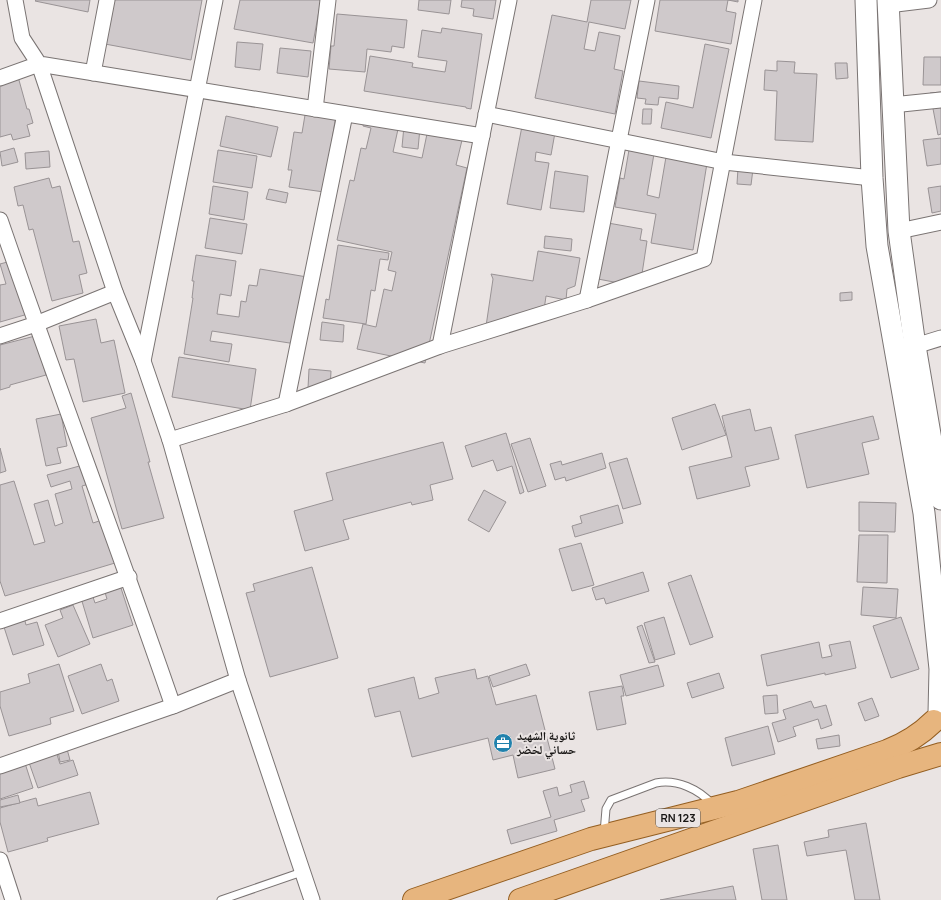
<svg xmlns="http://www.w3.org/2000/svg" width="941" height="900" font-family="Manrope,'Noto Naskh Arabic',sans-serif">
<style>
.building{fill:#cfc9cb;stroke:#999395}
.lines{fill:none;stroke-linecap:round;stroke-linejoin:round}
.lane-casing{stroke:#7a7473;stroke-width:9}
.street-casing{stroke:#7a7473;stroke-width:17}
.secondary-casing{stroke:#7a7473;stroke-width:23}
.primary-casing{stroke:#945e21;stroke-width:24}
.lane{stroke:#fff;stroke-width:7}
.street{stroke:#fff;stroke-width:15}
.secondary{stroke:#fff;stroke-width:21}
.primary{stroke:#e7b57e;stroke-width:22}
.labels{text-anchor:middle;stroke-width:4;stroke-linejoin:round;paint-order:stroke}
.shield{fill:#eae4e3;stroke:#575453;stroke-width:1}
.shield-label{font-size:11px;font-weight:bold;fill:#181615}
.poi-label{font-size:12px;font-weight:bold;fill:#181615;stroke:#eae4e3;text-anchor:start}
</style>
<rect width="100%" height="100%" fill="#eae4e3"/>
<g class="building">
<path d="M36 0H90L88 12 35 1Z"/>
<path d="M113 0H202L191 60 105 44Z"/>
<path d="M240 0H321L313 43 234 29Z"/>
<path d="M419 0H451L449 14 418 10Z"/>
<path d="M462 0H496L493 19 473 16 474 9 461 7Z"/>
<path d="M591 0H631L625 29 589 22 584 49 595 51 599 32 620 36 614 69 623 71 615 114 535 98 552 15 587 22Z"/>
<path d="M660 0H738V2L728 0 726 11 736 13 731 44 655 31Z"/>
<path d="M337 14 407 20 404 48 392 46 391 52 367 49 365 72 329 69 331 46H334Z"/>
<path d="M442 28 482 34 471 109 466 108V107L364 91 370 56 413 63 412 67 445 72 447 61 418 57 422 30 441 33Z"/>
<path d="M237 42 263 44 260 70 235 67Z"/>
<path d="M705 44 729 49 711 138 661 128 666 102 693 108Z"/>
<path d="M280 48 311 51 308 77 277 73Z"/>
<path d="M924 57H941V85H923Z"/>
<path d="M777 61 795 62 794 73 817 74 813 142 775 140 777 91 764 90 765 70 777 71Z"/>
<path d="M835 63H847L848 78 836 79Z"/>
<path d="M17 73 27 109H29L33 123 27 125 30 136 13 140 11 134 0 137V78Z"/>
<path d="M639 81 679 86 678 99 659 97 658 105 645 104 646 99 637 98Z"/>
<path d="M941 92V134L938 135 930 93Z"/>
<path d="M307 103 337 108 324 192 289 187 292 170H288L294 132 302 133Z"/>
<path d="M643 109H652L651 124H642Z"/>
<path d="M365 113 400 120 393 152 422 158 428 129 463 136 456 165 467 168 425 363 357 349 363 324 376 327 384 289 392 291 396 272 388 270 392 252 337 240 350 180 354 181 361 148 366 149 371 128 363 126Z"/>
<path d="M226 116 278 127 271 157 220 146Z"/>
<path d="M523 121 556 127 551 155 536 152 535 161 549 163 541 210 507 204Z"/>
<path d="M404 126 420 128 418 149 402 147Z"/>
<path d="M941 138V164L927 166 923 140Z"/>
<path d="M630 144 655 148 647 195 659 198 667 151 708 157 693 250 651 243 656 214 615 207 620 178 624 179Z"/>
<path d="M14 148 18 162 2 166 0 152Z"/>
<path d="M218 150 257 156 252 188 213 182Z"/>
<path d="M49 151 50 167 26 169 25 153Z"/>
<path d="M738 168 753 169 751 185 737 184Z"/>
<path d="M555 171 588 176 584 212 550 208Z"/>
<path d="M49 178 52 188 60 186 73 242 79 241 87 273 79 275 83 293 52 301 33 229 29 230 23 205 18 206 14 187Z"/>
<path d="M213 186 248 192 244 220 209 214Z"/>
<path d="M941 186V211L932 213 928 188Z"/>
<path d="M269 189 288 193 286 203 266 199Z"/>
<path d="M210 218 247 224 242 254 205 248Z"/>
<path d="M608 223 642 229 640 240 647 241 640 287 598 279Z"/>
<path d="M545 236 572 239 571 251 544 248Z"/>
<path d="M338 245 389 253 388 260 380 259 375 291 371 290 366 324 323 318 326 299 329 300Z"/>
<path d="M538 251 580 258 575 286 567 289 566 300 546 296 544 310 485 333 493 279 491 274 533 281Z"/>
<path d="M196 255 236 261 231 296 220 294 217 314 239 317 241 301 246 302 249 285 257 286 260 269 307 277 296 344 212 331 210 341 232 344 229 362 184 354 193 298H192L194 281H192Z"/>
<path d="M11 261 35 312 0 322V285L6 284 0 264Z"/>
<path d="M852 292V300L840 301V293Z"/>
<path d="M96 319 101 343 114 340 125 393 83 402 74 359 66 360 59 326Z"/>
<path d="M322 322 344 325 343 342 320 340Z"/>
<path d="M35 336 46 375 10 385V387L0 390V345Z"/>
<path d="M179 357 256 369 250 410 172 397Z"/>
<path d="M309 369 331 371 330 390 308 388Z"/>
<path d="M131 393 150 462H148L164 518 122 529 91 418 126 408 122 396Z"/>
<path d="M715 404 726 435 682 450 672 418Z"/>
<path d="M750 409 755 431 771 427 779 459 745 467 750 486 697 499 689 467 732 457 722 416Z"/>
<path d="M61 414 67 446 57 448 61 463 46 466 36 419Z"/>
<path d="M873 416 879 439 862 443 869 474 807 488 795 435Z"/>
<path d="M506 433 524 492 520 494 512 466 497 471 493 460 472 467 465 446Z"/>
<path d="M530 438 546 486 528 492 511 444Z"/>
<path d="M443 442 453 479 430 485 433 500 412 505 411 502 343 520 349 539 305 551 294 511 333 500 326 473Z"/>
<path d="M0 448 6 471 0 473Z"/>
<path d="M602 453 606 468 566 481 565 477 555 480 550 464 561 461 562 465Z"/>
<path d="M627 458 641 504 623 509 609 463Z"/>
<path d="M83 465 89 484 82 486 93 523 102 520 115 563 5 596 0 581V485L14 481 34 545 45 542 34 504 48 500 55 526 63 523 55 494 72 489 70 481 51 487 47 475Z"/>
<path d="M484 490 506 502 489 532 468 520Z"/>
<path d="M859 502 896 503 895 532 859 531Z"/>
<path d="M618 505 623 523 575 537 572 526 582 523 580 516Z"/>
<path d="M859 535H888L887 583 857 582Z"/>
<path d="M581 543 594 585 572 591 559 549Z"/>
<path d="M312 567 338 658 270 677 246 593 255 591 253 584Z"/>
<path d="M643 572 649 591 606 604 604 598 596 600 592 588Z"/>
<path d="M691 575 713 637 690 645 668 583Z"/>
<path d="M120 585 133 625 93 638 81 598 92 594 95 603 107 599 104 589Z"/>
<path d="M863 587 898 589 896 618 861 615Z"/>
<path d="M73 605 90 644 58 657 45 625 63 618 60 610Z"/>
<path d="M24 617 26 625 37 622 44 645 13 655 3 624Z"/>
<path d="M664 617 675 654 655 660 644 623Z"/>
<path d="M901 617 919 669 891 678 873 626Z"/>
<path d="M642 625 655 662 649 663 637 627Z"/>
<path d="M850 641 856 668 825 675V673L767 686 761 655 819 642 822 658 832 656 829 645Z"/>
<path d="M59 664 74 711 50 718 51 724 9 736 0 706V692L30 683 28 674Z"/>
<path d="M101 664 107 681 112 679 119 701 82 714 68 676Z"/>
<path d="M526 664 530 675 493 687 489 676Z"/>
<path d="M658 665 664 686 626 696 620 675Z"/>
<path d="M475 669 477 679 488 676 496 705 536 695 555 769 518 778 513 755 493 760 488 738 412 757 400 711 375 717 368 689 414 677 419 699 439 693 435 678Z"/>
<path d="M719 673 724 688 692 698 687 683Z"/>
<path d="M622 686 624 696H621L626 724 597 730 589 692Z"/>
<path d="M777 695 778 713 765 714 763 696Z"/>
<path d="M872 698 879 716 865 721 858 703Z"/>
<path d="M811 701 814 708 826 705 832 725 821 729 818 719 793 727 796 736 778 742 772 723 786 719 783 710Z"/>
<path d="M768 726 775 754 732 766 725 738Z"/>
<path d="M839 735 840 746 818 749 816 739Z"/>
<path d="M54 745 60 764 73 760 78 775 38 788 26 754Z"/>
<path d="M67 749 70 760 60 762 58 751Z"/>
<path d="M23 757 33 788 0 799V765Z"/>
<path d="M584 781 589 798 581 800 585 811 554 820 557 831 511 844 507 830 551 817 543 791 557 787 559 796 572 792 570 785Z"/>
<path d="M90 792 99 824 47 838 48 841 8 852 0 822V808L36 798 38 806Z"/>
<path d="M18 795 20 803 0 807V800Z"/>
<path d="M866 823 880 900H855L846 850 807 856 804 842 829 837 828 830Z"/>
<path d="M778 845 787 900H762L753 849Z"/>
<path d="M733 886 736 900H660Z"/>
</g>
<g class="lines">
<g class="lane-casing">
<g id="lane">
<path d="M604 833 606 809 611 800 656 783C677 779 699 789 713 805"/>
<path d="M221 900 302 872"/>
</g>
</g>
<g class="street-casing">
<g id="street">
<path d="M15 0 22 38 39 64 482 136"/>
<path d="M888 5 929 0"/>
<path d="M93 73 107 0"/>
<path d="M0 78 39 64 115 292 143 361 170 440 238 680 312 900"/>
<path d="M892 105 941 100"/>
<path d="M315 109 328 0"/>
<path d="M486 114 724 162 872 178"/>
<path d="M0 220C56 383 117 543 173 706"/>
<path d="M899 231 941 222"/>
<path d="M587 300 647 0"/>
<path d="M0 336 36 324 115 292"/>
<path d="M440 346 509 0"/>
<path d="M915 346 941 338"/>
<path d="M143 361 215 0"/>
<path d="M286 404 345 114"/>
<path d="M170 440 286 404 440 346 587 300 704 259 754 0"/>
<path d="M0 621 129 577"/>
<path d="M0 766 173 706 238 680"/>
<path d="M0 860 13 900"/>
</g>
</g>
<g class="secondary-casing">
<g id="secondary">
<path d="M866 0 872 178 877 246 924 513 940 669 939 713"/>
<path d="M888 0 899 231 915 346 941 499"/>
</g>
</g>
<g class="primary-casing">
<g id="primary">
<path d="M414 900 591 839 738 802 887 751C905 744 920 735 934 721"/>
<path d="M520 900 898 767 941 754"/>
</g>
</g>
<use href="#lane" class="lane"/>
<use href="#street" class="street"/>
<use href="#secondary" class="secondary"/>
<use href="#primary" class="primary"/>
</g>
<defs>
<g id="office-disc" transform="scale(1)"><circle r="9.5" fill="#2182ad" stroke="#eae4e3"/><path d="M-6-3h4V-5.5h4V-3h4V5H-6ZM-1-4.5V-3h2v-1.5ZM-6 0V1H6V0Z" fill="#fff"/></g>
</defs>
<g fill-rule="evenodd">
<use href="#office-disc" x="503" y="743"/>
</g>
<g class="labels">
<rect class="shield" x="656" y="809" width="44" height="18" rx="3"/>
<g class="shield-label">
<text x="678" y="822">RN 123</text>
</g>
<g class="poi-label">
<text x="517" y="740">ثانوية الشهيد<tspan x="517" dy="14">حساني لخضر</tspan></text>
</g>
</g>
</svg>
